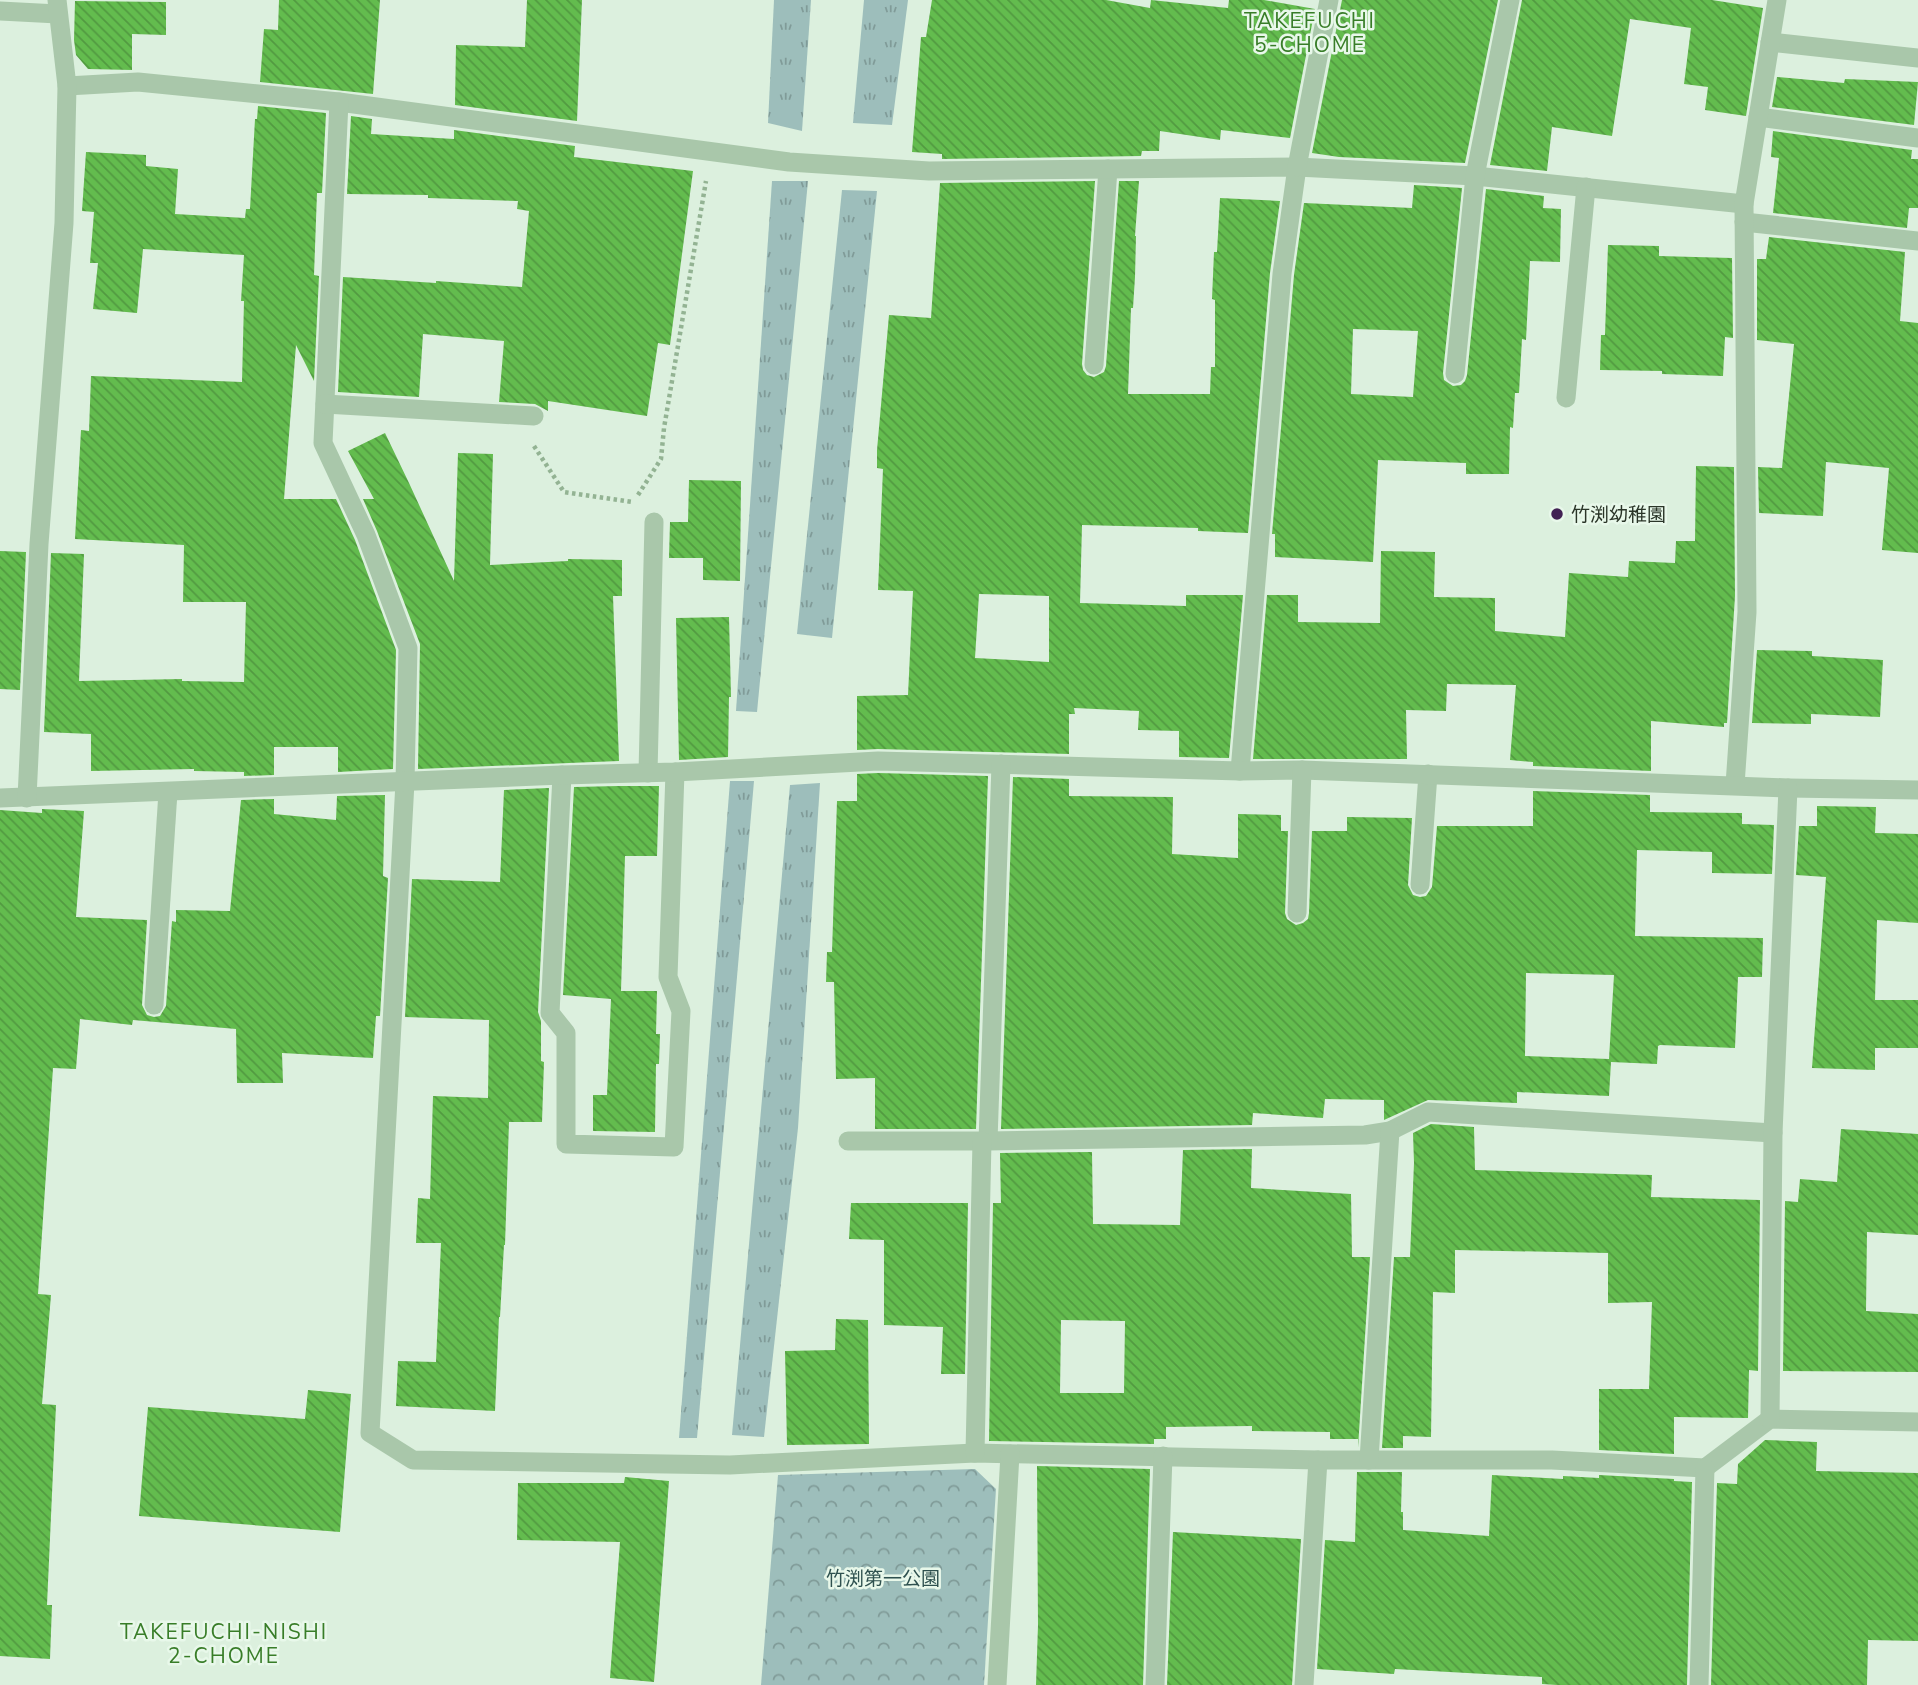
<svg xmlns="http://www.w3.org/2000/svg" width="1918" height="1685" font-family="'Nunito Sans','Noto Sans JP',sans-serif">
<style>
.grass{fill:url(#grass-tufts)}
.park{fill:url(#park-crowns)}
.building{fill:url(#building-back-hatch);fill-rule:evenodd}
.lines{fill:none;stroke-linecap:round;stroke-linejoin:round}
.path{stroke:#93b393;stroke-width:4.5;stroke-dasharray:3.5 3.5;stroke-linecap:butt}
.service{stroke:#a9c7aa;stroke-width:19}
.minor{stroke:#a9c7aa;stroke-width:19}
.poi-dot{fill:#412153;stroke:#e8f8ea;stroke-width:2.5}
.labels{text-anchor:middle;stroke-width:5;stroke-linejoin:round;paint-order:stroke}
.poi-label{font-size:19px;fill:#2a3528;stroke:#e8f8ea;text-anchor:start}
.park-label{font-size:19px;fill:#2e514f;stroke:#e8f8ea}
.neighbourhood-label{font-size:21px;letter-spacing:2px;fill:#387d28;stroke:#e8f8ea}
</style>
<defs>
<pattern id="grass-tufts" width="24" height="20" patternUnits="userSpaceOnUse" patternTransform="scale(1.75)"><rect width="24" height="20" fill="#9dbebb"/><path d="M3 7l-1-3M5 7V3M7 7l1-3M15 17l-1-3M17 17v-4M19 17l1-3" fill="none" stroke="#809b98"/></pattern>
<pattern id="park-crowns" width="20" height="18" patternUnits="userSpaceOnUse" patternTransform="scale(1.75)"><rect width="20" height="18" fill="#9dbebb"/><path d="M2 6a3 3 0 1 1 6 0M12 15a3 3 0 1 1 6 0" fill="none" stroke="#809b98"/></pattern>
<pattern id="building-back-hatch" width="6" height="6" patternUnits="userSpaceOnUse" patternTransform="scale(1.75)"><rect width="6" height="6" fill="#63bc4e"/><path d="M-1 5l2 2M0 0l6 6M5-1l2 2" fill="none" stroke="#529a41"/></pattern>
</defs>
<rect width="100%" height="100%" fill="#dcf0de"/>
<g class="grass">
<path d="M774 0H811L802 131 768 123Z"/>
<path d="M864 0H908L892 125 853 123Z"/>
<path d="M772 181H808L757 712 736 711Z"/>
<path d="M842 190 877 191 832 638 797 634Z"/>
<path d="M730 781H754L697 1438H679Z"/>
<path d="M820 783 798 1128 764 1437 732 1435 790 785Z"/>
</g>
<path class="park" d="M975 1469 996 1489 984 1685H761L778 1475Z"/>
<g class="building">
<path d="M279 0H380L373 94 260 82 264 29 278 30Z"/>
<path d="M527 0H582L577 121 455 105 456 45 525 47Z"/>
<path d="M932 0H1106L1150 8 1151 0 1228 8 1229 0H1264L1315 9 1290 138 1221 130 1220 140 1160 131 1159 151H1142L1141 156 942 159V154L912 152 921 37H926Z"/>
<path d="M1342 0H1498L1465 163 1339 157 1312 153Z"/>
<path d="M1522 0H1712L1763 8 1746 116 1705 110 1708 87 1684 84 1691 28 1630 19 1612 136 1552 127 1547 171 1490 165Z"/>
<path d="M75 1 166 2V35L132 34V70L88 69 76 55 74 40Z"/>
<path d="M1777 77 1844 83 1845 79 1918 82 1914 125 1772 107Z"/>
<path d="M258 106 326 113 322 193H317L314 275 319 276 314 381 296 345 284 499H336L355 540 396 650 393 769 338 772V747H274V775L244 776V772L194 771V769L91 771V734L44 732 51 553 84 554 79 681 182 679V681L244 682 246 602H183L184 545 75 539 81 430 89 431 91 376 242 382 244 301H241L244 255 143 249 137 313 93 309 98 263H90L94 212 82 211 86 152 146 155V166L178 169 175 214 245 218 246 209H250L255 119H257Z"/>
<path d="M351 116 372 119 371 134 454 139V130L575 146 574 157 693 171 670 345 658 343 647 416 548 401V411L535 404 499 402 504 341 423 334 419 397 338 392 343 277 436 283V281L522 287 529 211 517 209 518 201 428 198V195L347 194Z"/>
<path d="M1773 131 1912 150 1911 159H1918V208H1909L1907 228 1773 213 1779 158 1771 157Z"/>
<path d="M1095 181 1082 364 1083 370 1087 375 1094 377 1104 372 1106 366 1119 181H1139L1135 236H1136L1135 277 1133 308H1131L1128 394H1210L1211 367H1215V300L1212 299 1214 252H1217L1220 198 1280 201 1270 273 1248 533 1198 531V528L1082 525 1080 603 1186 606V595H1243L1229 758 1179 757V731L1138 730 1139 711 1074 708 1075 714H1069V754L878 749 857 750V696L908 695 913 591 878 590 883 469 877 468V450L889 315 931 318 940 183ZM979 594 1049 596V662L975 658Z"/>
<path d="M1414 185 1462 188 1443 373 1444 380 1453 386 1461 385 1465 381 1467 375 1486 189 1544 196 1543 208 1561 209 1560 262 1530 261 1526 340 1522 339 1519 393H1515L1513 428 1510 427 1509 474H1466V463L1378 460 1373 562 1275 557V534H1272L1294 275 1304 203 1412 208ZM1353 329 1418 331 1413 397 1351 394Z"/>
<path d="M1769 237 1905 252 1900 321 1918 323V553L1882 550 1889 468 1826 462 1823 516 1759 513 1758 467 1782 468 1794 344 1757 340V259H1766Z"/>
<path d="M1608 245 1659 246V256L1732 258 1733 338 1725 337 1723 376 1662 374V371L1600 370 1601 335H1605Z"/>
<path d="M385 433 409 483 454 581 458 453 493 454 490 565 568 561V559L622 560V596H613L619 761 418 769 420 644 377 531 363 499H374L348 451Z"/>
<path d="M1696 466 1734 467 1735 596 1727 723H1724V727L1651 721V771L1533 766V762L1510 760 1516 685 1447 684 1446 711 1406 710 1407 759H1253L1267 595H1298V622L1380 623 1381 551 1435 552 1434 597 1495 598V631L1565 637 1569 573 1628 577 1629 561 1675 563 1676 541H1695Z"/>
<path d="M689 480 741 481 740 581 703 580V558H669L670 522H688Z"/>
<path d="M0 551 26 552 20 690 0 689Z"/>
<path d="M729 617 731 697H729L728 757 679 760 676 618Z"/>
<path d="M1757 650 1812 651V656L1883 660 1880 717 1811 714V724L1752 723Z"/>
<path d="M878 773 988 776 976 1129H875V1078L836 1079 834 982H826L827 952H832L837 801H857V774Z"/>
<path d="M1013 777 1069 779V796L1173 797 1172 854 1238 858V814L1281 815V831H1288L1285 913 1287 919 1296 925 1303 923 1308 919 1309 913 1312 831H1347V817L1412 818 1408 885 1413 895 1420 897 1426 896 1432 887 1437 826H1533V791L1650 795V812L1742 813V824L1774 825 1772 874 1712 873V852L1637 850 1635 936 1763 938 1762 977H1738L1735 1048 1660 1045 1658 1046 1657 1064 1611 1062 1609 1096 1517 1092V1103L1428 1100 1384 1120V1100L1325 1099 1323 1118 1253 1113 1252 1125 1001 1129ZM1526 973 1614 975 1609 1059 1525 1056Z"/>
<path d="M619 786H659L657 856H625L621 991H657L656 1034H660L659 1064H656L655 1132 593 1131V1095H607L611 999 563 995 574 787Z"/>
<path d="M549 788 538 1012 541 1021V1061L544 1062 542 1122H509L505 1245H504L500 1317H499L495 1411 396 1406 398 1361 436 1362 441 1243H416L418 1198 430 1199 433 1096 488 1098 489 1020 405 1017 412 879 500 882 504 790Z"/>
<path d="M385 795 383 876 388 878 380 1016H376L373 1058 282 1053 283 1083H237L236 1029 133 1020 132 1025 80 1019 76 1069 53 1068 38 1294 51 1295 42 1404 56 1405 47 1605H52L50 1659 0 1656V810L42 813V809L84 811 76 917 147 920 142 1005 147 1015 154 1017 160 1016 166 1006 172 921 176 922V910L230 911 241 800 274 799V814L336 820 337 796Z"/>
<path d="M1817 806 1876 807 1875 833 1918 834V923L1877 920 1875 1000H1918V1048H1875V1070L1812 1068 1826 877 1796 875 1799 826H1817Z"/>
<path d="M1431 1124 1474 1127 1475 1170 1652 1175 1651 1197 1760 1200 1758 1371 1749 1370 1748 1418 1674 1417V1454L1599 1450V1389H1649L1652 1302 1608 1303V1253L1455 1250V1293L1433 1292 1431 1437 1403 1436V1448H1382L1394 1257H1410L1414 1163 1413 1133Z"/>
<path d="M1841 1129 1918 1134V1235L1867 1232 1866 1311 1918 1314V1372L1783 1371 1785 1201 1798 1202 1800 1179 1837 1182Z"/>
<path d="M1252 1149 1251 1188 1351 1194 1352 1257H1370L1358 1448V1439H1330V1432L1252 1431V1426L1166 1427V1439H1154V1444L989 1441 993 1203H1001L1000 1153 1092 1152 1093 1224 1180 1225 1183 1150ZM1061 1320 1125 1321 1124 1393H1060Z"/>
<path d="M851 1203H968L965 1374H941L943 1327 884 1325V1240L849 1239Z"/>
<path d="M836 1319 868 1320 869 1444 787 1445 785 1351 835 1350Z"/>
<path d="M308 1390 351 1394 340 1532 139 1516 148 1407 305 1419Z"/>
<path d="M1765 1440 1817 1442 1816 1471 1918 1473V1641L1868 1640 1867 1685H1711L1717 1483 1737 1484 1738 1464Z"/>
<path d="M1037 1466 1150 1469 1143 1685H1036L1038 1625Z"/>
<path d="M1357 1472H1402L1401 1512H1403V1530L1489 1536 1492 1475 1563 1479V1476L1599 1478V1475L1674 1479V1481L1692 1482 1687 1685H1557L1542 1684V1677L1395 1669 1394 1674 1317 1669 1325 1540 1355 1542Z"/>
<path d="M625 1477 669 1481 654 1682 610 1678 620 1542 517 1540 518 1483H624Z"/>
<path d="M1173 1532 1301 1539 1292 1685H1167Z"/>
</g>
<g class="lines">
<g class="path">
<path d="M534 446 564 492 632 502"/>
<path d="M638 495 661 459 664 428 706 181"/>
</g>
<g class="service">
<path d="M1094 365 1108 169"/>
<path d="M1240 771 1282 274 1297 167"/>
<path d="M648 773 654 522"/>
<path d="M1420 885 1428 774"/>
<path d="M154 1005 168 792"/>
</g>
<g class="minor">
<path d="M0 11 58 14"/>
<path d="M1770 42 1918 58"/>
<path d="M67 86 138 82 339 102 789 162 929 171 1297 167 1475 176 1744 204"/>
<path d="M339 102 323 443 366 535 408 648 405 782 370 1433 413 1460 730 1465 975 1453 1318 1460H1552L1705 1468 1770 1419 1918 1422"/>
<path d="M1758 117 1918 138"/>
<path d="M1297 167 1329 0"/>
<path d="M1744 222 1918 241"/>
<path d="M1455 374 1475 176 1510 0"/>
<path d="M1566 398 1586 187"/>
<path d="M325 404 534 416"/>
<path d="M562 775 550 1013 566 1033V1144L674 1147 681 1011 668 977 675 772"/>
<path d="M1735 785 1747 612 1744 204 1777 0"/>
<path d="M0 798 562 775 675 772 878 761 1240 771 1302 770 1788 788 1918 790"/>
<path d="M27 798 39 544 64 223 67 86 57 0"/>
<path d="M1297 913 1302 770"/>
<path d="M848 1141H988L1365 1135 1390 1131 1428 1112 1773 1133"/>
<path d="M988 1141 1001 764"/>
<path d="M1770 1419 1773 1133 1788 788"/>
<path d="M975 1453 982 1141"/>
<path d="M1369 1460 1390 1131"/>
<path d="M997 1685 1010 1454"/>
<path d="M1155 1685 1163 1456"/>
<path d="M1304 1685 1318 1460"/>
<path d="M1699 1685 1705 1468"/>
</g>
</g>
<circle class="poi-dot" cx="1557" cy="514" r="7"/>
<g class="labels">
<g class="poi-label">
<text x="1571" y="521">竹渕幼稚園</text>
</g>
<g class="park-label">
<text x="883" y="1585">竹渕第一公園</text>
</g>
<g class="neighbourhood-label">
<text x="1310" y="28">TAKEFUCHI<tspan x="1310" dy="24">5-CHOME</tspan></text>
<text x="224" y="1639">TAKEFUCHI-NISHI<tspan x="224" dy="24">2-CHOME</tspan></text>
</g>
</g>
</svg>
